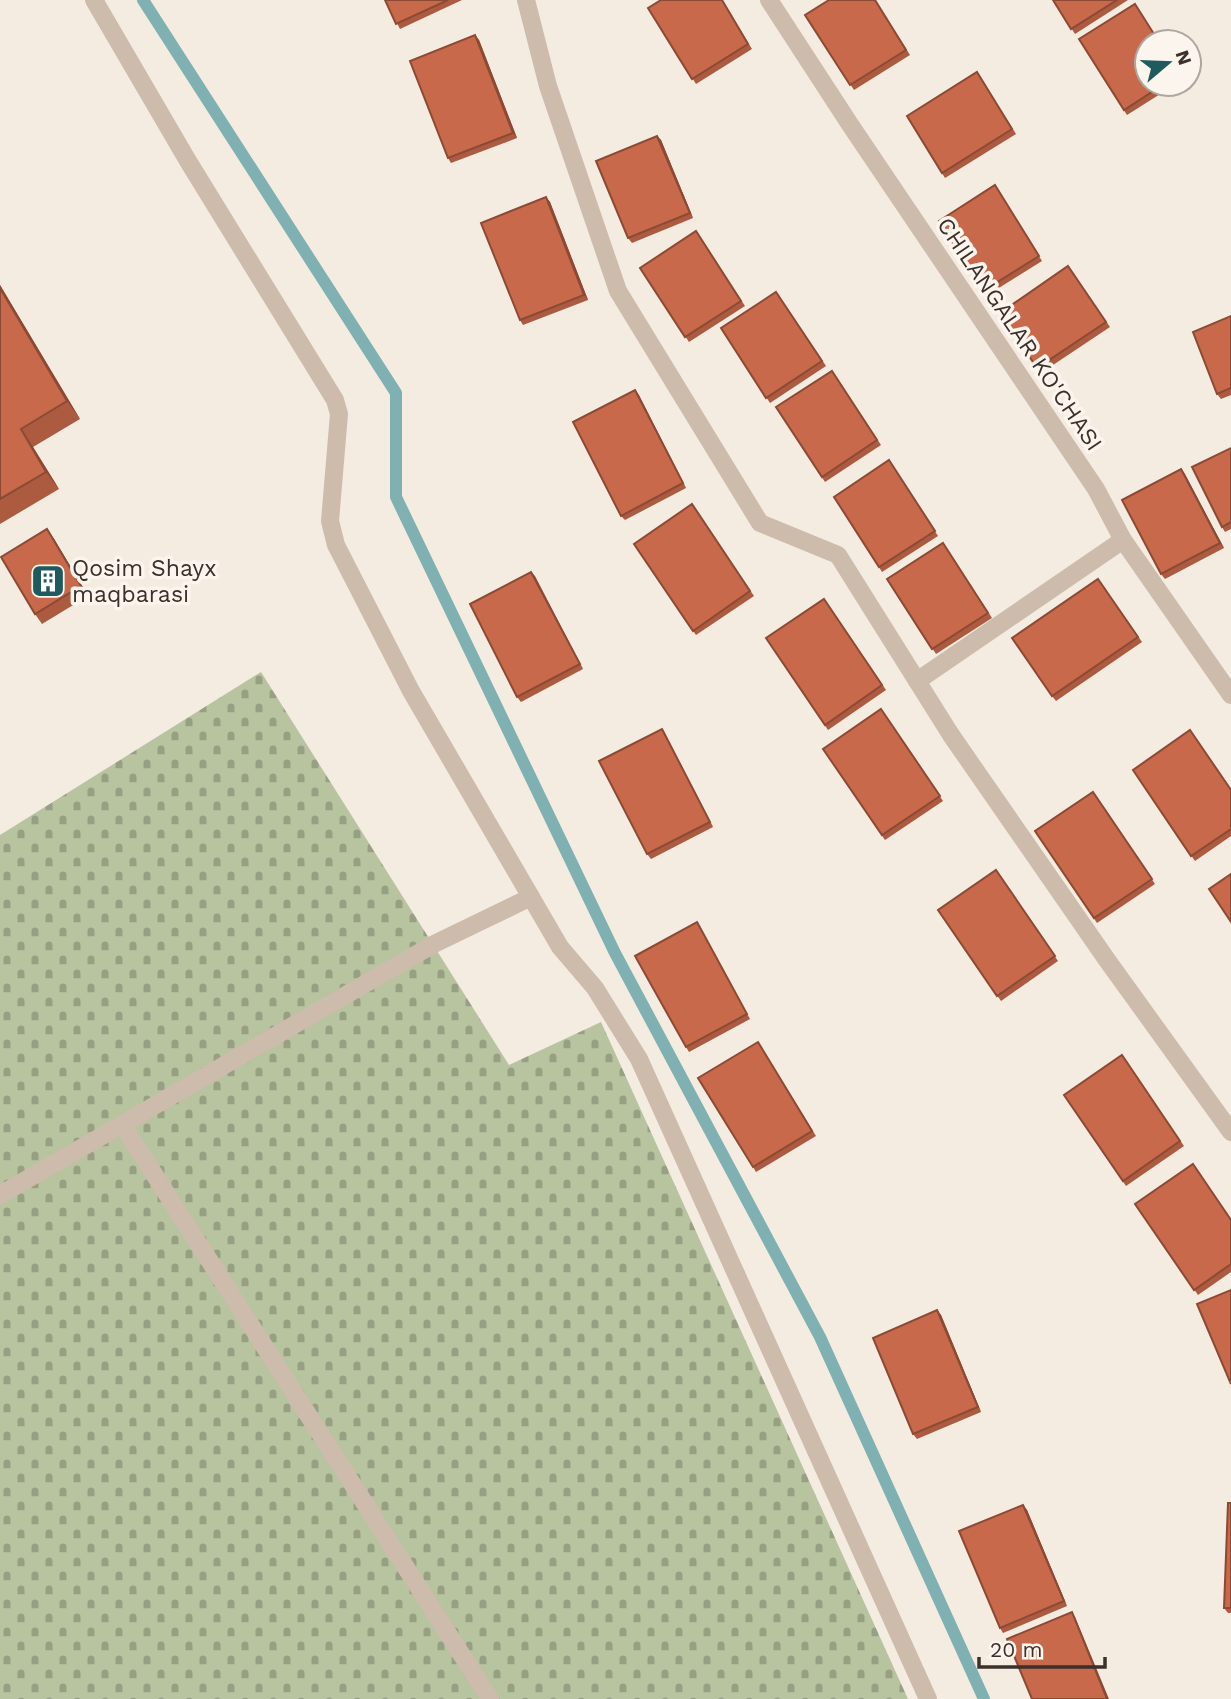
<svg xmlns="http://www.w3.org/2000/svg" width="1231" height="1699" font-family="'Work Sans',sans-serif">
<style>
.cemetery{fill:url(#cemetery-stones)}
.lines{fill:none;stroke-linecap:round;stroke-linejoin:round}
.stream{stroke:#7fb0b2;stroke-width:12}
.minor{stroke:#cdbbac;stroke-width:18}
.wall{fill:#ac5a40}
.shaded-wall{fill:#8c4a34}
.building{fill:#c8694b;stroke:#8c4a34;stroke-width:2}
.labels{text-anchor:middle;stroke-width:7;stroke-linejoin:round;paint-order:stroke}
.street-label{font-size:23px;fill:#3b302b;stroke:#fbf5ee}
.poi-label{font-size:23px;fill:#3b302b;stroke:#fbf5ee;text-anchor:start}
</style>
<defs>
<pattern id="cemetery-stones" width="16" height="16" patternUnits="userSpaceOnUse" patternTransform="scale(1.75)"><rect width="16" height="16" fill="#b8c4a0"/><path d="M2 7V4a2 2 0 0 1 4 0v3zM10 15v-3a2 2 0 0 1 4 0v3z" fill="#97a083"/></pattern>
</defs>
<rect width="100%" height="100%" fill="#f4ebe1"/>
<path class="cemetery" d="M261 672 509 1065 601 1022 908 1699H0V835Z"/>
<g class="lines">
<path class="stream" d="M143 0 396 393V497L615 953 820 1337 984 1699"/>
<g class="minor">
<path d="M94 0 188 161 335 400 339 414 330 521 336 545 411 691 560 947 595 988 639 1059 928 1699"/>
<path d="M526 0 548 86 618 291 760 523 838 555 951 735 1107 960 1231 1132"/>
<path d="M769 0 851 126 1096 489 1123 540 1231 695"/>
<path d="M917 681 1123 540"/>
<path d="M122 1124 490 1699"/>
<path d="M0 1195 434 944 531 897"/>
</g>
</g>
<g class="wall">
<path d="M385 0H462L400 29Z"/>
<path d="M722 0 752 49 696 84 648 8Z"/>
<path d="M875 0 910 55 854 90 805 15Z"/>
<path d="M1053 0H1128L1075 34Z"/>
<path d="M475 35 479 40 517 138 451 163 448 158Z"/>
<path d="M1079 39 1147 84H1176L1127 115Z"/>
<path d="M977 72 1016 134 945 178 907 116Z"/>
<path d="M657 136 661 140 693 218 632 243 628 238Z"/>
<path d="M995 185 1042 261 986 296 939 221Z"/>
<path d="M546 197 550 202 588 300 523 325 520 320Z"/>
<path d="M696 231 745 306 689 342 640 268Z"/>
<path d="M1068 266 1110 327 1041 373 1000 313Z"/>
<path d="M0 285 80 419 33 447 59 489 0 524Z"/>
<path d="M776 292 826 366 770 403 721 328Z"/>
<path d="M1231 316V395L1221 399 1217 394Z"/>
<path d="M832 371 881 445 825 482 776 407Z"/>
<path d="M635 390 686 488 625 520 621 516Z"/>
<path d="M1231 448V529L1225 532 1222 527Z"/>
<path d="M889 460 938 536 882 572 879 567Z"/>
<path d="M1181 469 1224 548 1165 579 1161 574Z"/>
<path d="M692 505 754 596 696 635 634 544Z"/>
<path d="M54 539 88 596 42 624 35 614Z"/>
<path d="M943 543 992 618 936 654 887 579Z"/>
<path d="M531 572 583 669 521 702 517 697Z"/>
<path d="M1098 579 1142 642 1056 701 1052 696Z"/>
<path d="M824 599 886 690 828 730 766 638Z"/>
<path d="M881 709 943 801 885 840 823 749Z"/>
<path d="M662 729 713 827 651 859 647 854Z"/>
<path d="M1133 770 1231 790V836L1195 861Z"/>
<path d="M1093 792 1155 884 1097 923 1035 831Z"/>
<path d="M996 870 1058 961 1001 1001 938 910Z"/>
<path d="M697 922 750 1019 689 1052 686 1047Z"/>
<path d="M761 1047 816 1136 756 1172 753 1167Z"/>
<path d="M1122 1055 1184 1146 1126 1186 1064 1095Z"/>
<path d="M1135 1204 1231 1219V1272L1198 1295Z"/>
<path d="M937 1310 941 1315 981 1412 917 1439 913 1434Z"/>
<path d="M1231 1503V1613H1228L1224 1608Z"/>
<path d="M1023 1505 1027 1510 1067 1606 1003 1633 1000 1628Z"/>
</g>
<g class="shaded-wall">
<path d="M475 35 479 40 517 138 513 133Z"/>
<path d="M657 136 661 140 693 218 690 213Z"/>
<path d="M546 197 550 202 588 300 584 295Z"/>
<path d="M0 285 80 419 67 401 0 288Z"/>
<path d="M635 390 639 395 686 488 683 483Z"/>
<path d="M21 429 33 447 59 489 46 472Z"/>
<path d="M1181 469 1185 474 1224 548 1220 543Z"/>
<path d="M47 529 54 539 88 596 81 586Z"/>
<path d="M531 572 535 576 583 669 580 664Z"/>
<path d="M662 729 665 734 713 827 710 822Z"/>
<path d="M937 1310 941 1315 981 1412 978 1407Z"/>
<path d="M1023 1505 1027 1510 1067 1606 1064 1601Z"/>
<path d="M1072 1612 1075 1617 1109 1699H1107Z"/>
</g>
<g class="building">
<path d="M385 0H448L396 24Z"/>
<path d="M661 0H722L748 44 692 79 648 8Z"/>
<path d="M829 0H875L906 50 850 85 805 15Z"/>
<path d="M1053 0H1117L1071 29Z"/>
<path d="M1135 4 1159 42H1147V84H1164L1124 110 1079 39Z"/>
<path d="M475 35 513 133 448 158 410 61Z"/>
<path d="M977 72 1012 129 942 173 907 116Z"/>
<path d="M657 136 690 213 628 238 596 161Z"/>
<path d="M995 185 1039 256 983 291 939 221Z"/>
<path d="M546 197 584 295 520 320 481 223Z"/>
<path d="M696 231 741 301 685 337 640 268Z"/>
<path d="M1068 266 1106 322 1037 368 1000 313Z"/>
<path d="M0 288 67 401 21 429 46 472 0 499Z"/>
<path d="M776 292 822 361 766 398 721 328Z"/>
<path d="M1231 316V388L1217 394 1193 332Z"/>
<path d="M832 371 877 440 822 477 776 407Z"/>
<path d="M635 390 683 483 621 516 573 422Z"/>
<path d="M1231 448V522L1222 527 1192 467Z"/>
<path d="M889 460 935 531 879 567 834 497Z"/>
<path d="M1181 469 1220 543 1161 574 1122 500Z"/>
<path d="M692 504 750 591 693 631 634 544Z"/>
<path d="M47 529 81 586 35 614 1 557Z"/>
<path d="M943 543 988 613 932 649 887 579Z"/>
<path d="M531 572 580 664 517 697 470 604Z"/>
<path d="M1098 579 1138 637 1052 696 1012 638Z"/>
<path d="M824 599 882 685 825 725 766 638Z"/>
<path d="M881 709 940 796 882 835 823 749Z"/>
<path d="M662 729 710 822 647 854 599 761Z"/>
<path d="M1190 730 1231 790V829L1191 856 1133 770Z"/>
<path d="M1093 792 1152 879 1094 918 1035 831Z"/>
<path d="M996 870 1055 956 997 996 938 910Z"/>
<path d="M1231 874V922L1209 889Z"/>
<path d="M697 922 747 1014 686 1047 635 956Z"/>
<path d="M758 1042 812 1131 753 1167 698 1078Z"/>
<path d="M1122 1055 1180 1141 1123 1181 1064 1095Z"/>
<path d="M1193 1164 1231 1220V1264L1194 1290 1135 1204Z"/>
<path d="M1231 1290V1384L1197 1304Z"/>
<path d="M937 1310 978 1407 913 1434 873 1338Z"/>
<path d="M1228 1503H1231V1608H1224Z"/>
<path d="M1023 1505 1064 1601 1000 1628 959 1531Z"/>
<path d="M1072 1612 1107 1699H1032L1007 1639Z"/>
</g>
<defs>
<g id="building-square" transform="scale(1.75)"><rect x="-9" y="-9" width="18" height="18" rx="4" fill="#1f5a5e" stroke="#fbf5ee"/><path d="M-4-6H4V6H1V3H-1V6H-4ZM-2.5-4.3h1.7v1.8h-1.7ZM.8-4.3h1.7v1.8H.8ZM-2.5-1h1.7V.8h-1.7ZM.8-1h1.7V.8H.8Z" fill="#fff"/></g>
</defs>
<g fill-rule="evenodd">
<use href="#building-square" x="48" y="581"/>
</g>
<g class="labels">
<g class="street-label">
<text transform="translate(1020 334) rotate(56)" y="8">CHILANGALAR KO'CHASI</text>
</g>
<g class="poi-label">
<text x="72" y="576">Qosim Shayx<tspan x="72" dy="26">maqbarasi</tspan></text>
</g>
</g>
<g transform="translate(1168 63) rotate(71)"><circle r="33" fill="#fbf5ee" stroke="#aea6a0" stroke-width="2"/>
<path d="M0-5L12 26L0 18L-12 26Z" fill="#1f5a5e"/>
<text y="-10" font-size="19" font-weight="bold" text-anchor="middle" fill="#3b302b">N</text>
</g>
<path d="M979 1657v10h126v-10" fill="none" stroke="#3b302b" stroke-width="3.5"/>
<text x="990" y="1657" font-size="21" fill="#3b302b" stroke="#fbf5ee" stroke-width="5" paint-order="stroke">20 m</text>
</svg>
